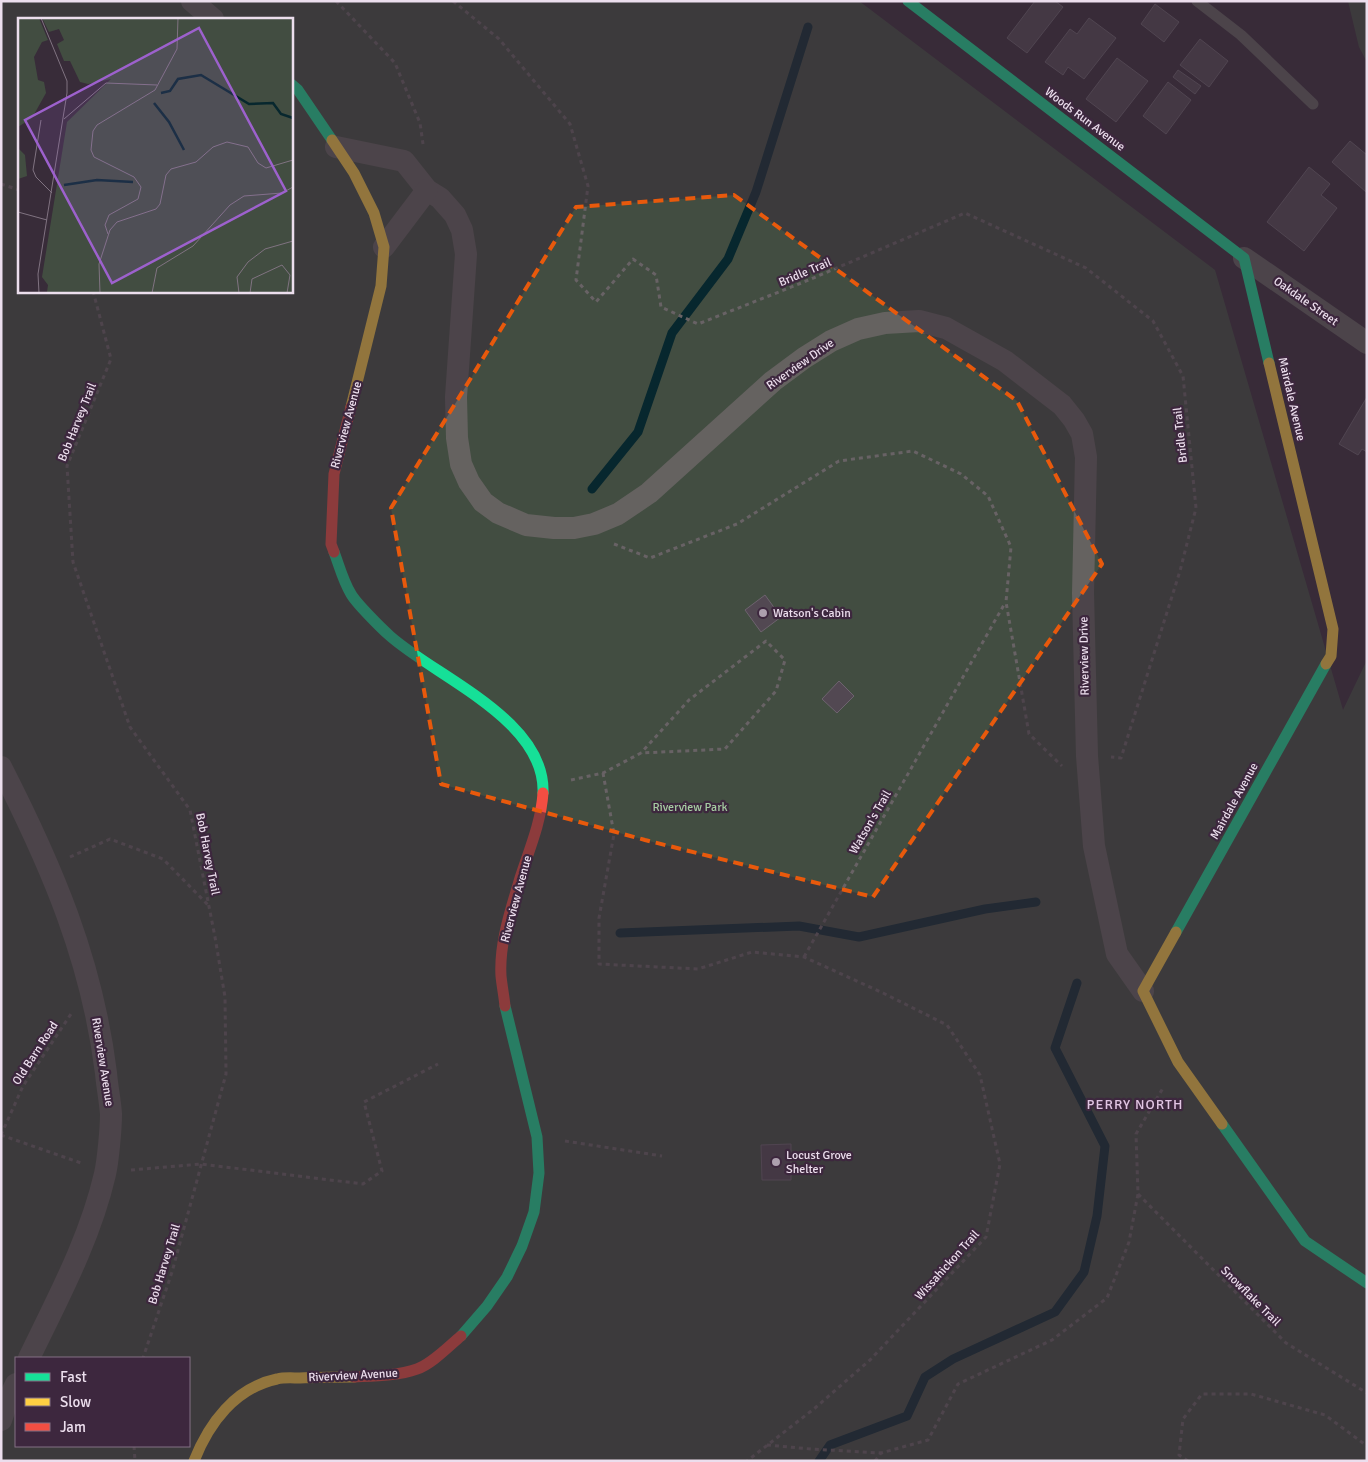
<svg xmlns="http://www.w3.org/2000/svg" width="1368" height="1462" font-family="Signika,sans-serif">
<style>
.green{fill:#424d41;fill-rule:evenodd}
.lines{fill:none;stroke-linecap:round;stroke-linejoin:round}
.stream{stroke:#07272e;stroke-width:9}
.building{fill:#524852;stroke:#6d636e}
.path{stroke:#686265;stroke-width:3;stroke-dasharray:4 4;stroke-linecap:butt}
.lane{stroke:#656260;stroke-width:11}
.street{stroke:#656260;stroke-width:22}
.fast{stroke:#16e098;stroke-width:11}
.slow{stroke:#ffcf43;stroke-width:11}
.jam{stroke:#f24e42;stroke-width:11}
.marked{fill:none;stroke:#e8590c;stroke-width:4;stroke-dasharray:10 6;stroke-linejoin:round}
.poi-dot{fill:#ada0ae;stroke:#3d273e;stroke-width:2}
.labels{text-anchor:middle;stroke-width:4.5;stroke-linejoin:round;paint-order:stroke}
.street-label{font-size:12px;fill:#ecdeed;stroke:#3d273e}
.poi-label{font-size:12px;fill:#ecdeed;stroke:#3d273e;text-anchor:start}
.park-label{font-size:12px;fill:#a6cca2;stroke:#3d273e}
.neighbourhood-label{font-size:14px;letter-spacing:1px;fill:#e1c5e3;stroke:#3d273e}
.inset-river{fill:none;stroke:#07272e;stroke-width:2.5}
.inset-road{fill:none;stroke:#807381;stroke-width:1}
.view{fill:#9d61cd;fill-opacity:0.15;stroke:#9d61cd;stroke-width:2.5}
.inset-edge{fill:none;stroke:#ecdeed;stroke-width:2.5}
</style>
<rect width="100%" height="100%" fill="#382c39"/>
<g class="green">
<path d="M1 1H859L1215 270 1343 710 1367 660V1461H1ZM19 19H291V291H19ZM16 1358H189V1446H16Z"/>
<path d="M1348 1H1367V62L1359 47Z"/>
</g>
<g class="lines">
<g class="stream">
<path d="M592 489 638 432 672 333 728 259 756 192 808 27"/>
<path d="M620 933 799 926 859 937 985 909 1036 902"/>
<path d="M819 1461 830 1445 907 1416 925 1377 953 1359 1055 1312 1084 1272 1097 1216 1105 1146 1055 1048 1077 983"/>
</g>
</g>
<g class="building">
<path d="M1035 1H1055L1063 7 1027 53 1007 38Z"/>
<path d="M1155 4 1179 22 1164 42 1141 24Z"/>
<path d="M1089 18 1116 38 1084 79 1068 67 1063 75 1045 62 1070 29 1077 34Z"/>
<path d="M1200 39 1228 61 1209 87 1180 65Z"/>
<path d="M1117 58 1148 81 1116 122 1086 99Z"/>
<path d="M1178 70 1201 86 1195 94 1173 77Z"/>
<path d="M1168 82 1191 100 1166 134 1143 116Z"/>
<path d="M1350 141 1367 155 1366 192 1332 162Z"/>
<path d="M1309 167 1330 184 1321 195 1337 208 1304 251 1267 222Z"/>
<path d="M1367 397V452L1362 449 1358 455 1339 444Z"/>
<path d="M765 595 781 617 761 632 745 610Z"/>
<path d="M839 681 854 696 837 713 822 699Z"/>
<path d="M791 1144V1180H762L761 1145Z"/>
</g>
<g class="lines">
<g class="path">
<path d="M336 1 395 63 420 123 423 144"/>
<path d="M453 1 499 39 570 124 588 186 576 280 596 302 633 259 656 275 661 307 698 324 804 282 965 213 1086 268 1153 321 1183 376 1196 508 1180 571 1121 758 1111 757"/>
<path d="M1 184 19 190"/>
<path d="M93 291 111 359 67 466 73 562 130 727 190 810 215 937 225 997 226 1074 172 1272 143 1358"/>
<path d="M614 544 650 558 737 524 839 461 913 451 961 474 988 496 1011 547 1006 602 1029 734 1062 766"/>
<path d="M603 773 614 834 599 918V964L698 969 752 952 804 957 883 993 947 1025 980 1075 1000 1164 986 1237 870 1360 815 1408 747 1461"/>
<path d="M571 780 603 773 641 753 725 749 776 691 785 660 766 641 689 700 641 753"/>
<path d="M70 857 110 839 163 859 209 906"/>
<path d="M804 957 1005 603"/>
<path d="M1 1135 81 1163"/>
<path d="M1 1135 23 1086 71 1014"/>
<path d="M565 1141 662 1156"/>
<path d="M131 1170 201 1164 363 1184 382 1171 364 1102 438 1064"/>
<path d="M1138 1194 1286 1343 1367 1393"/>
<path d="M767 1445 811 1449 881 1453"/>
<path d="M134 1446 135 1461"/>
<path d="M875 1461 881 1453 928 1440 958 1384 1052 1340 1107 1298 1129 1242 1138 1194 1136 1134 1163 1088"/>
<path d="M1188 1461 1179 1455 1183 1419 1202 1394H1251L1325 1415 1367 1446"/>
</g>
<path class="lane" d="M1197 1 1241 35 1313 104"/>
<g class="street">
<path d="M192 1 213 19"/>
<path d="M336 147 404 161 427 190 440 198 455 215 462 230 466 254 456 397 457 438 461 464 469 482 483 502 498 513 526 525 554 528H574L594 524 618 514 649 493 773 381 804 358 831 341 858 329 885 323 919 321 946 328 1005 361 1062 405 1074 420 1082 434 1086 457 1083 593 1087 756 1094 846 1117 954 1143 991"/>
<path d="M384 247 427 190"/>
<path d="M1244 258 1367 343"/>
<path d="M1 767C52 867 92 960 106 1073 107 1086 110 1100 111 1114 111 1128 108 1161 105 1174 90 1239 58 1298 29 1358"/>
<path d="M1 1420 6 1405 16 1384"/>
</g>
<g class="fast">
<path d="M908 1 1244 258 1269 363"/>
<path d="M291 84 298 90 332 140"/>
<path d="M334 552C339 565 343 581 351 594 356 603 381 628 390 636 436 677 546 720 543 793"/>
<path d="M1176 932 1326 664"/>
<path d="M1222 1124 1305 1241 1367 1283"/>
<path d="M461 1336 487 1306 507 1277 522 1246 534 1212 539 1173 537 1137 505 1006"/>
</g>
<g class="slow">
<path d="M332 140 354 173 374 213 384 247 381 286 351 407"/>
<path d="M1269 363 1333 629 1331 656 1326 664"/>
<path d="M1176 932 1143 991 1178 1062 1222 1124"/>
<path d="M194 1461C209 1423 235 1388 277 1379 285 1377 293 1378 300 1378 318 1377 336 1377 354 1377"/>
</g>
<g class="jam">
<path d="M334 552 331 544 334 474 351 407"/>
<path d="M505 1006C504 996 502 986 501 976 499 943 511 909 520 878 529 850 541 823 543 793"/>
<path d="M354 1377C374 1376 397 1376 417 1369 432 1364 449 1346 461 1336"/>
</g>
</g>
<path d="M0 0H1368V1462H0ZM734 195 1017 401 1102 564 873 897 645 840 441 784 391 508 576 207Z" fill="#382c39" fill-opacity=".55" fill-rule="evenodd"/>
<path class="marked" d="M734 195 1017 401 1102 564 873 897 645 840 441 784 391 508 576 207Z"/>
<g class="poi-dot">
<circle cx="763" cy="613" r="5"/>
<circle cx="776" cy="1162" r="5"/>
</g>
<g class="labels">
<g class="street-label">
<text transform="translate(1085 119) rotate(37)" y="4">Woods Run Avenue</text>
<text transform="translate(805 272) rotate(-23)" y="4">Bridle Trail</text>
<text transform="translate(1306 301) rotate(35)" y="4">Oakdale Street</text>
<text transform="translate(800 364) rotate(-35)" y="4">Riverview Drive</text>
<text transform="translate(1292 399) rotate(77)" y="4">Mairdale Avenue</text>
<text transform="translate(77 422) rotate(-68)" y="4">Bob Harvey Trail</text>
<text transform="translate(346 425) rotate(-75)" y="4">Riverview Avenue</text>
<text transform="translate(1180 435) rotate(-96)" y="4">Bridle Trail</text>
<text transform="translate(1084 656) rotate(-91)" y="4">Riverview Drive</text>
<text transform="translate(1234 801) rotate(-61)" y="4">Mairdale Avenue</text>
<text transform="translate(870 822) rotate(-60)" y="4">Watson's Trail</text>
<text transform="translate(208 854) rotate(79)" y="4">Bob Harvey Trail</text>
<text transform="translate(516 899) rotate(-75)" y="4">Riverview Avenue</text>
<text transform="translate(35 1053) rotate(-57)" y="4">Old Barn Road</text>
<text transform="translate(103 1062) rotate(81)" y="4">Riverview Avenue</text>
<text transform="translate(164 1264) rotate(-73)" y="4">Bob Harvey Trail</text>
<text transform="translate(947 1265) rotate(-48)" y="4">Wissahickon Trail</text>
<text transform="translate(1251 1296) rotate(45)" y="4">Snowflake Trail</text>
<text transform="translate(353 1375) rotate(-3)" y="4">Riverview Avenue</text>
</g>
<g class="poi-label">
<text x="773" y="617">Watson's Cabin</text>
<text x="786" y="1159">Locust Grove<tspan x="786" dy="14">Shelter</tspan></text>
</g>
<g class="park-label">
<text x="690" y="811">Riverview Park</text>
</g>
<g class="neighbourhood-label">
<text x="1135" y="1109">PERRY NORTH</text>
</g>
</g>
<g transform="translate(18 18)">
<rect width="275" height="275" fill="#382c39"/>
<path d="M0 0H21L30 22 24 24 16 39 20 62 26 64 28 75 14 100 0 109ZM24 0H275V275L29 274 30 267 24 259 49 104 93 61 70 66 62 64 52 43H46L39 26 46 22 41 11 31 14ZM0 130 7 137 9 158 0 161Z" fill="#424d41"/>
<path class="inset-river" d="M143 75 152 73 160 61 183 57 231 86 255 85 263 96 275 100M136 85 151 104 166 132M46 167 79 162 115 164"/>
<path class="inset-road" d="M46 101 88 65 139 67M23 102 15 152 18 159 34 175M0 194 29 202M90 216 87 207 91 197 120 181 123 169 116 159 76 139 73 132 75 113 79 107 137 72 159 31 160 0M21 275 20 256 49 75V63L23 0M82 275 81 246 92 212 99 204 138 191 142 186 148 157 153 151 178 144 195 129 209 124 230 129 240 145 248 150 275 142M134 275 139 250 175 228 212 187 226 178 264 175 275 169M221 275 219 259 230 244 247 231 275 223M232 275 234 261 264 247 272 257 269 275"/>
<path class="view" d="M181 10 268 173 94 265 7 102Z"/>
<rect width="275" height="275" class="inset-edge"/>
</g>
<rect width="1368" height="1462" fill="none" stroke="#ecdeed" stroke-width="5"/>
<rect x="15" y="1357" width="175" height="90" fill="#3d273e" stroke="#837084"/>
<rect x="25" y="1373" width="25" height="8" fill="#16e098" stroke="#837084"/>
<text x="60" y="1382" font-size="15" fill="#ecdeed">Fast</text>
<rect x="25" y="1398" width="25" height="8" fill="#ffcf43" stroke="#837084"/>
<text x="60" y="1407" font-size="15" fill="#ecdeed">Slow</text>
<rect x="25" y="1423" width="25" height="8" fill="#f24e42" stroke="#837084"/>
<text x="60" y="1432" font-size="15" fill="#ecdeed">Jam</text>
</svg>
